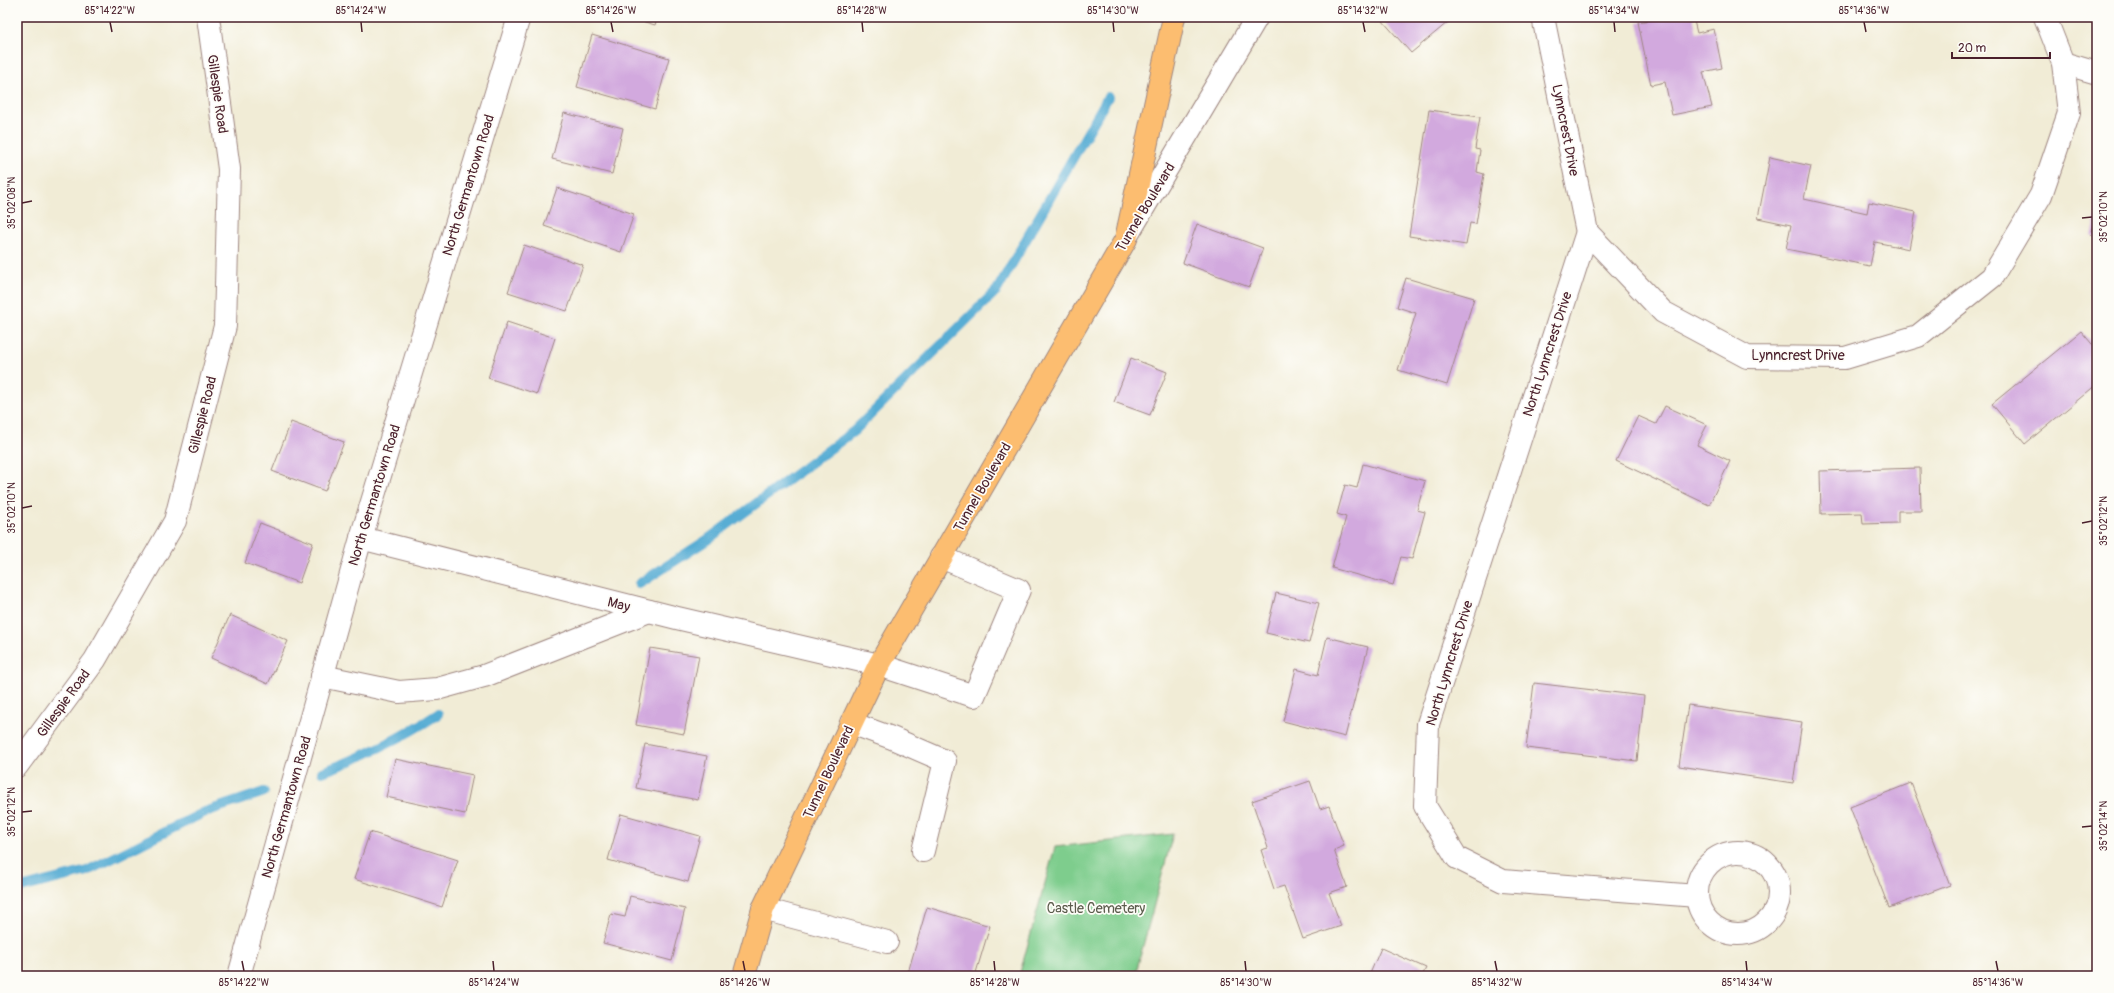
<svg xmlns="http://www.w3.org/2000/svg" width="2114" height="993" font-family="Pangolin,sans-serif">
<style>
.green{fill:#7ecd8d;stroke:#64765c}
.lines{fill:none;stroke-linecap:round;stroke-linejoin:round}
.stream{stroke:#58add4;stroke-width:10}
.building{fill:#d2a9de}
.minor-casing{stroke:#9e8680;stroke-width:24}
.major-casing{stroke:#9e8680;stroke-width:24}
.minor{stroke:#fff;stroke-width:22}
.major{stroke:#fcbd6f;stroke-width:22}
.ticks{fill:none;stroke:#4a1f2b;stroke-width:1.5}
.labels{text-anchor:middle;stroke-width:3.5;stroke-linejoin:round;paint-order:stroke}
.street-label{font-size:14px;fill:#4a1f2b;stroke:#fdfcf7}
.park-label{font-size:14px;fill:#5c5c4d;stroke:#fdfcf7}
.neatline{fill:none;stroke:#4a1f2b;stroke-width:1.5}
.ticks-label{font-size:10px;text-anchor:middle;fill:#4a1f2b}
</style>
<rect width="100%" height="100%" fill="#fdfcf7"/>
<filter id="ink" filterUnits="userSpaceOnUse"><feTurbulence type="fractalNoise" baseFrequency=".025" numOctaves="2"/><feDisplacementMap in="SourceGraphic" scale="8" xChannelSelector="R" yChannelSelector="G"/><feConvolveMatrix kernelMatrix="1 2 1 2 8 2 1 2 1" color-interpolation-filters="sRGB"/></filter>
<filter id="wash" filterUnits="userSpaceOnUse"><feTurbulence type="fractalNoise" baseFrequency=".012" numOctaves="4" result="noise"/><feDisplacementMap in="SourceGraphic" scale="16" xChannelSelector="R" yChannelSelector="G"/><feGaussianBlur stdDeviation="0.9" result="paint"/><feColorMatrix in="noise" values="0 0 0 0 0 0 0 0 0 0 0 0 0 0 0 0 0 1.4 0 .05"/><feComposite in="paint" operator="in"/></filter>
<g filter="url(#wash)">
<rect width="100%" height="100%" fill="#f1ecd6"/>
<path class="green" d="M1173 834 1135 976H1019L1055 847Z"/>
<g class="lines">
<g class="stream">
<path d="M639 584 707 540 854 431 997 290 1108 97"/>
<path d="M322 772C359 759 405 736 438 714"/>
<path d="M17 889 87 871 205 812 264 792"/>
</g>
</g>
<g id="blocks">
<g class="building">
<path d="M629 17H658L655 25Z"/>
<path d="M1385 17H1454L1411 53 1382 20Z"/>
<path d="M1649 17H1693L1697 33 1714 29 1722 68 1703 72 1712 107 1672 115 1665 82 1651 85 1638 22 1650 20Z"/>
<path d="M592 35 669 58 655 109 577 87Z"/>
<path d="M1429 110 1480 117 1475 149 1480 150 1477 172 1484 174 1476 224 1470 223 1466 245 1409 236Z"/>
<path d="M564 113 623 128 612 174 552 159Z"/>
<path d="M1770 157 1811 166 1804 199 1867 213 1869 202 1916 212 1909 249 1875 242 1870 266 1786 249 1791 225 1758 218Z"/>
<path d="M557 188 634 214 621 252 544 226Z"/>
<path d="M2097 214V237L2091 235Z"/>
<path d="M1197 224 1263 248 1249 287 1183 263Z"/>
<path d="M524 245 583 265 567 311 508 292Z"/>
<path d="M1406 278 1474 298 1447 385 1398 370 1416 313 1397 307Z"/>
<path d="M507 322 555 338 537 394 488 378Z"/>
<path d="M2081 331 2097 350V384L2025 444 1992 404Z"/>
<path d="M1131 358 1167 372 1150 415 1114 402Z"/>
<path d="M1665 406 1707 425 1697 445 1730 461 1709 505 1616 461 1638 416 1656 424Z"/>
<path d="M291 422 344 442 325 491 272 471Z"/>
<path d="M1363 464 1425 481 1417 510 1425 512 1412 559 1401 557 1393 585 1332 568 1346 517 1337 514 1345 485 1357 488Z"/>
<path d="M1920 468 1921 511H1898V523L1863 524 1862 513 1821 514 1820 471Z"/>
<path d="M260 523 313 543 299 583 245 563Z"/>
<path d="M1276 593 1319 603 1309 643 1266 633Z"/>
<path d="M230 615 288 641 268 684 211 658Z"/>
<path d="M1327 637 1368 647 1345 737 1283 721 1296 669 1318 675Z"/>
<path d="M650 648 699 656 684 734 636 725Z"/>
<path d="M1534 683 1644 696 1637 761 1526 748Z"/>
<path d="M1688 705 1802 722 1793 783 1679 766Z"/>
<path d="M645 744 707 756 698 800 636 788Z"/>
<path d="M395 759 473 775 465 814 386 797Z"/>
<path d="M1310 781 1320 809 1329 806 1344 846 1334 850 1347 887 1329 893 1341 926 1303 939 1284 886 1274 889 1261 850 1268 848 1252 801Z"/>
<path d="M1911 783 1950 885 1889 908 1850 807Z"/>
<path d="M621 814 700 836 688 882 608 860Z"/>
<path d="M370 832 458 860 442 907 354 879Z"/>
<path d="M630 896 685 909 672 961 603 943 611 914 625 917Z"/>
<path d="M927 907 990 926 975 976H907Z"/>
<path d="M1381 948 1426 968 1422 976H1369Z"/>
</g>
</g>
</g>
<g filter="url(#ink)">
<use href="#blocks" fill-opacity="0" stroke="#9e8680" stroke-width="1"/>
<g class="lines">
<g class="minor-casing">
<g id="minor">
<path d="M1543 17 1587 232 1663 312 1747 357 1845 358 1918 336 1992 277 2041 195 2069 113 2063 63 2045 17"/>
<path d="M2063 63 2097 73"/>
<path d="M1587 232 1428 724 1425 806 1457 858 1503 881 1697 896"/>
<path d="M1128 234 1257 17"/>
<path d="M361 538 677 618 879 665 974 696 1019 590 941 557"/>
<path d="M322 676 399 692 437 689 484 676 649 611"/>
<path d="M851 723 892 738 945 761 923 851"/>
<path d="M17 766 95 660 175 521 225 326 229 169 208 17"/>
<circle cx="1738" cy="893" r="41"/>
<path d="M763 909 887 942"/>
<path d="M239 976 361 538 519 17"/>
</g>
</g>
<g class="major-casing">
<path id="major" d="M744 976 763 909 879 665 1126 239 1174 17"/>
</g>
<use href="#minor" class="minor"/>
<use href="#major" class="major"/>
</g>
</g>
<path class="ticks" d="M110 22 112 32M361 22 362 32M611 22 613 32M862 22 863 32M1113 22 1114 32M1363 22 1365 32M1614 22 1615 32M1864 22 1866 32M22 203 32 201M2082 218 2092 217M22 508 32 506M2082 523 2092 521M22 812 32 811M2082 827 2092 826M242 961 244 971M493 961 494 971M743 961 745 971M994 961 995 971M1245 961 1246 971M1495 961 1497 971M1746 961 1747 971M1996 961 1998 971"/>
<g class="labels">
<g class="street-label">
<text transform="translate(218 94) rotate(82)" y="5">Gillespie Road</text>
<text transform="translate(1566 130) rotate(79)" y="5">Lynncrest Drive</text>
<text transform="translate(468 185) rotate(-73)" y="5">North Germantown Road</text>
<text transform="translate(1145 207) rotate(-59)" y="5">Tunnel Boulevard</text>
<text transform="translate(1547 354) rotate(-72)" y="5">North Lynncrest Drive</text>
<text x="1798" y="360">Lynncrest Drive</text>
<text transform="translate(202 415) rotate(-76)" y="5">Gillespie Road</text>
<text transform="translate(982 487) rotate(-60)" y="5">Tunnel Boulevard</text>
<text transform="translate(374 495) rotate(-73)" y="5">North Germantown Road</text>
<text transform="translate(619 604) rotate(14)" y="5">May</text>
<text transform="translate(1449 663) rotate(-73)" y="5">North Lynncrest Drive</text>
<text transform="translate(63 703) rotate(-54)" y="5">Gillespie Road</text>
<text transform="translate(828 772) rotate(-65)" y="5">Tunnel Boulevard</text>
<text transform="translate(286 807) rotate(-74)" y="5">North Germantown Road</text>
</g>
<g class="park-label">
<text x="1096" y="913">Castle Cemetery</text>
</g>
</g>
<rect width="2114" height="993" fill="none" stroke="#fdfcf7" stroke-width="44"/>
<path d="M1952 52v6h98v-6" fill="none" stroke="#4a1f2b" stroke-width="2"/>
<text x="1958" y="52" font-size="12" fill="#4a1f2b" stroke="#fdfcf7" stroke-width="3" paint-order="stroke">20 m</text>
<rect x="22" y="22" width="2070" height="949" class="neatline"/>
<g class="ticks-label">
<text x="110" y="14">85°14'22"W</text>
<text x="361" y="14">85°14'24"W</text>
<text x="611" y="14">85°14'26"W</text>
<text x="862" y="14">85°14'28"W</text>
<text x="1113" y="14">85°14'30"W</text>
<text x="1363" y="14">85°14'32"W</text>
<text x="1614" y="14">85°14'34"W</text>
<text x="1864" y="14">85°14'36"W</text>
<text transform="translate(11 203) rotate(-90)" y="4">35°02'08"N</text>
<text transform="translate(2103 217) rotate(-90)" y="4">35°02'10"N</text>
<text transform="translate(11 508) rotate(-90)" y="4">35°02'10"N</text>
<text transform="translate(2103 521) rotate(-90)" y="4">35°02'12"N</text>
<text transform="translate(11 812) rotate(-90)" y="4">35°02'12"N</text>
<text transform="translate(2103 826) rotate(-90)" y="4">35°02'14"N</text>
<text x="244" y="986">85°14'22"W</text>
<text x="494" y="986">85°14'24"W</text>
<text x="745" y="986">85°14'26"W</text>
<text x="995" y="986">85°14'28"W</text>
<text x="1246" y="986">85°14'30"W</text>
<text x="1497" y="986">85°14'32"W</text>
<text x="1747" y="986">85°14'34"W</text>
<text x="1998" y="986">85°14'36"W</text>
</g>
</svg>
